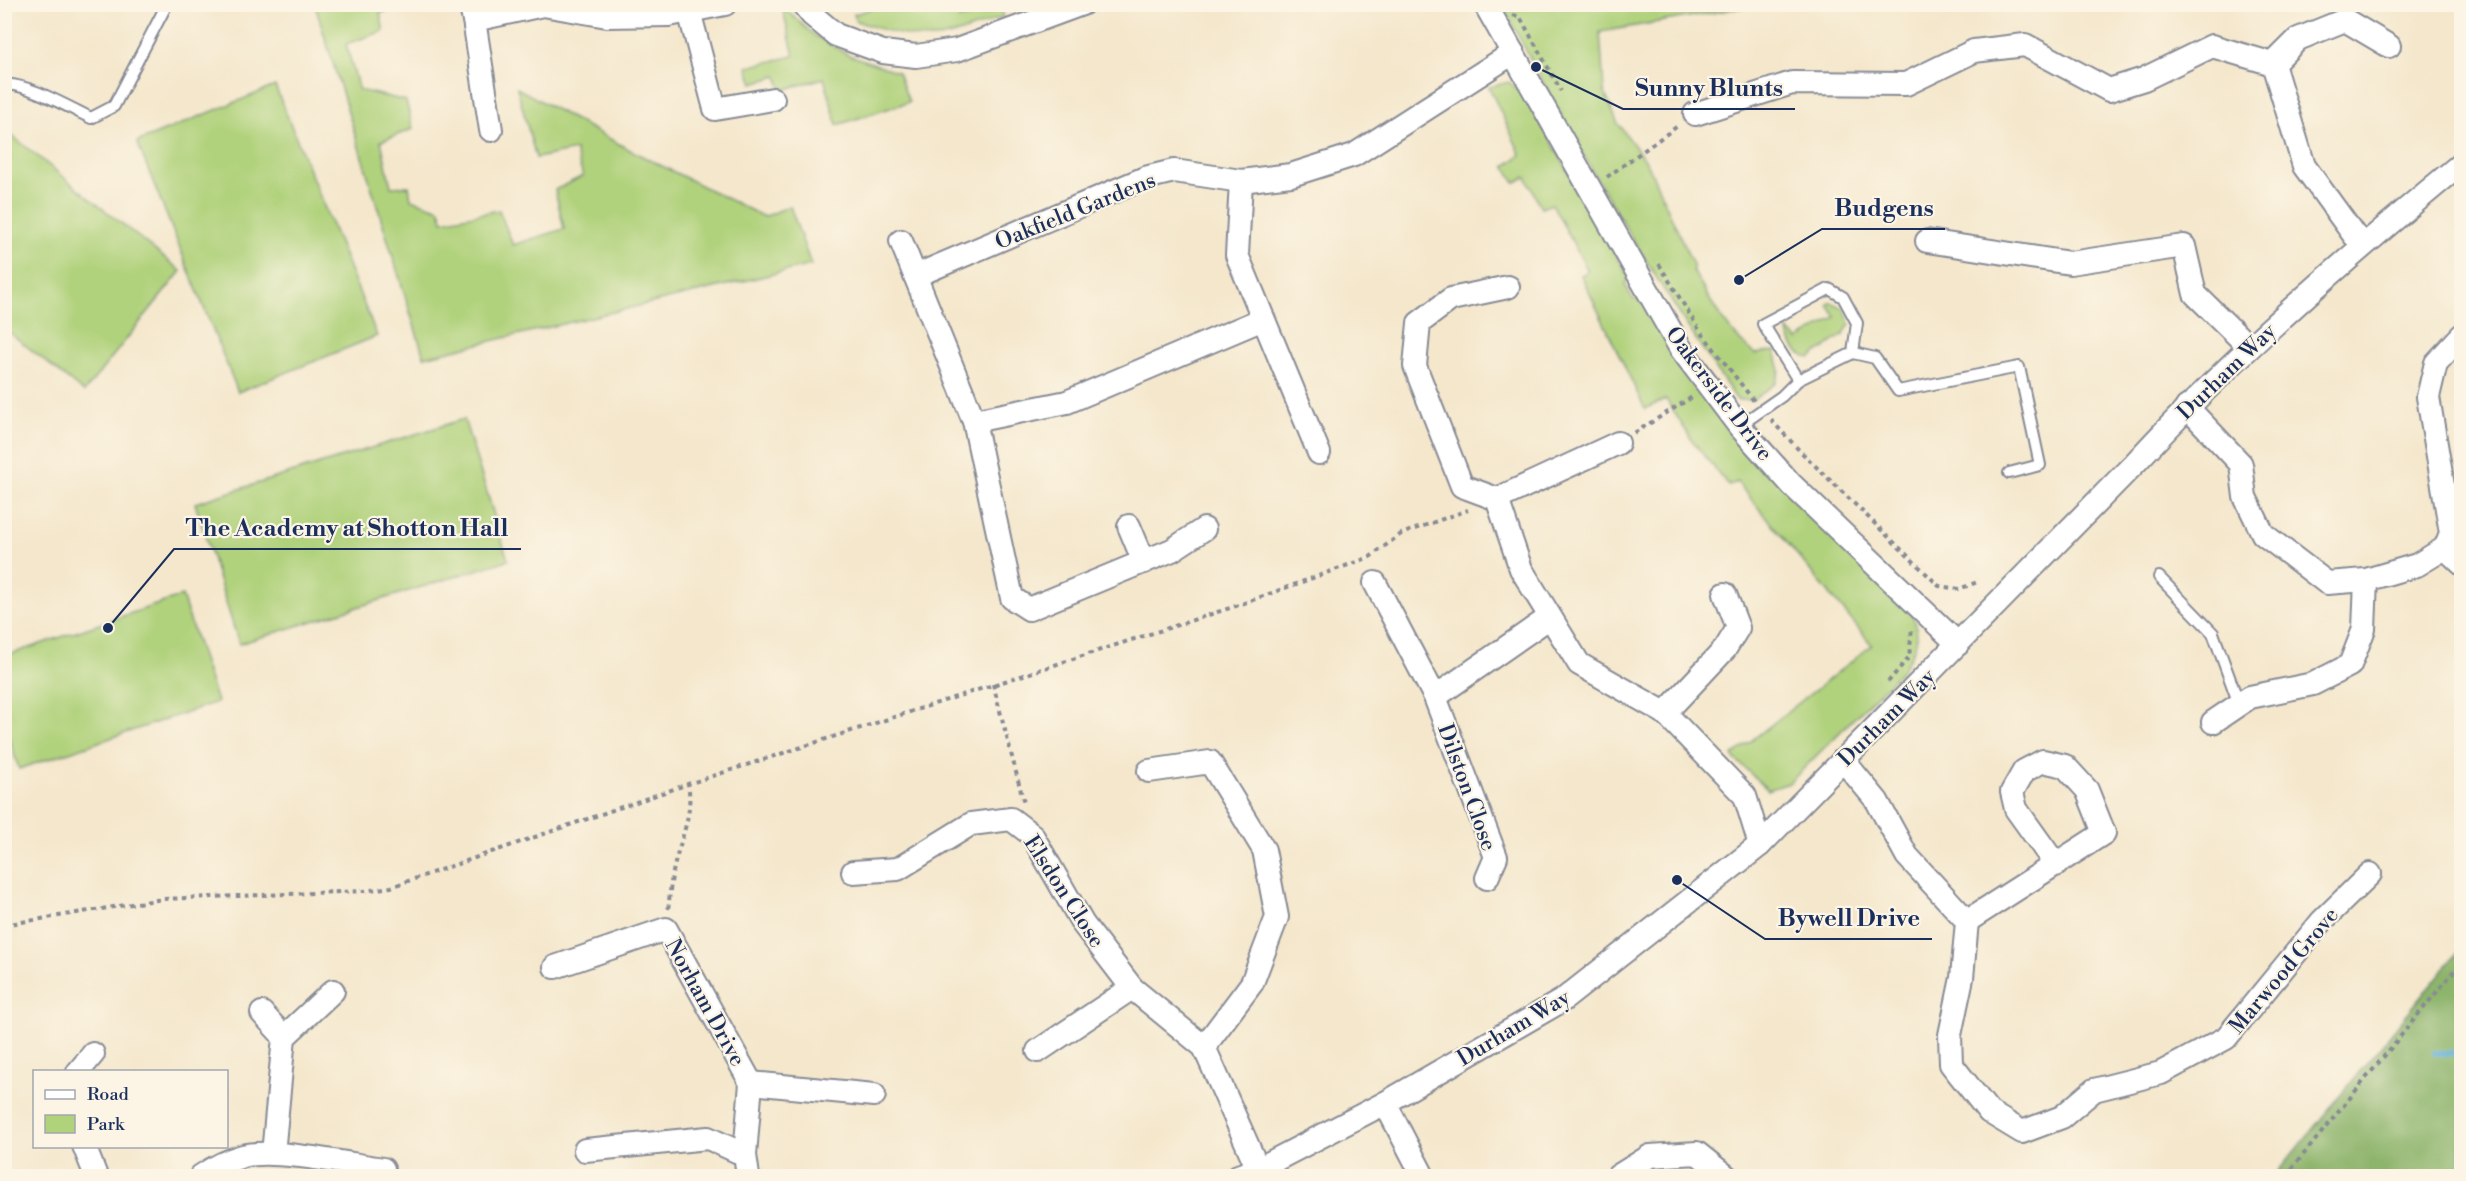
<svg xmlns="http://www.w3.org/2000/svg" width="2466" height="1181" font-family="'Libre Bodoni',serif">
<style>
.green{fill:#b0d27b;stroke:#66806c;stroke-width:1.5}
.forest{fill:#8cb46b;stroke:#547264;stroke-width:1.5}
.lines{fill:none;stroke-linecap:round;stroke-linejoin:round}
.stream{stroke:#59add5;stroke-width:6}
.lane-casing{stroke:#888b95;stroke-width:14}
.street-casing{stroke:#888b95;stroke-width:26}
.path{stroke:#888b95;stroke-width:4;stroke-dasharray:4.5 4.5;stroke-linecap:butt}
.lane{stroke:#fff;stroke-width:10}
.street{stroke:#fff;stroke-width:22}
.labels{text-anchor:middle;stroke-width:4.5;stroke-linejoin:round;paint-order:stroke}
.street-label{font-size:22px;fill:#1b2f5e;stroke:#fcf5e5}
.leader{fill:none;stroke:#1b2f5e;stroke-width:2}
.callout-dot{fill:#1b2f5e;stroke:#fcf5e5;stroke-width:2}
.callout-label{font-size:24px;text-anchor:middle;font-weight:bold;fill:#1b2f5e;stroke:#fcf5e5;stroke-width:4.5;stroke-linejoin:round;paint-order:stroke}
</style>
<rect width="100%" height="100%" fill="#fcf5e5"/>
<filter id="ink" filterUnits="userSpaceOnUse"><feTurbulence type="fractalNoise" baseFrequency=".0167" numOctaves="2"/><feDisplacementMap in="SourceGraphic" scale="12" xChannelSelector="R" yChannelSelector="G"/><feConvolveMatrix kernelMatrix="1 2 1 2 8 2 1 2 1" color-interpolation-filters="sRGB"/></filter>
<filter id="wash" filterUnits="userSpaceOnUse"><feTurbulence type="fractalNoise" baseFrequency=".008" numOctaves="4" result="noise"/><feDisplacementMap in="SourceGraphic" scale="24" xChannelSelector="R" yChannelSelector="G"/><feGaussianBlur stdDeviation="1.35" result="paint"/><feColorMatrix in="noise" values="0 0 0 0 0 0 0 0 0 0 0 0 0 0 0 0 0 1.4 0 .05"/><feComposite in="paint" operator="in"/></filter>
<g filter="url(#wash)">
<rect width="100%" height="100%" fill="#f4e7cc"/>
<g class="green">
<path d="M315 5H396L397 9 380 13 384 31 346 44 359 90 406 101 413 129 381 141 391 187 409 186 411 199 440 209 443 221 499 210 513 245 564 229 555 190 583 176 575 150 536 158 517 88 630 150 764 217 790 206 811 265 424 357Z"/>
<path d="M955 5 959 19 1002 9 1003 17C983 24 964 32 944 37 919 42 880 29 856 21L854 14 885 5Z"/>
<path d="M1502 5H1758L1600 32 1604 91 1617 122 1647 163 1693 265V271C1711 302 1727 332 1755 354L1775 351 1780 371 1776 383 1753 400H1737C1649 274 1573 141 1502 5Z"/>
<path d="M782 6 814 35 849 55 898 72 909 102 837 125 824 78 782 90 777 76 753 83 747 67 794 56Z"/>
<path d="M1509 82 1526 97 1629 278 1625 284 1633 299 1642 300 1908 608C1923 633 1918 647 1902 670L1789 783 1768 790 1732 756 1872 645 1737 482 1729 486 1691 439 1666 399 1645 409 1581 275 1588 271 1552 204 1541 208 1526 177 1515 183 1505 166 1521 155 1489 87Z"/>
<path d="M275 86 377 336 238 392 137 142Z"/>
<path d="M6 131 181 271 84 392 5 329Z"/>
<path d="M1831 302 1844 308 1850 324 1843 335 1810 358C1794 354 1791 344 1787 329L1798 340 1836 317 1828 305Z"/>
<path d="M464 419 508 560 239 644 195 503Z"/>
<path d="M182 596 217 702 19 769 5 726V656Z"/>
</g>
<path class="forest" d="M2461 948V1176H2274Z"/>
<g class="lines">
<path class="stream" d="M2434 1053H2462"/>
</g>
</g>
<g filter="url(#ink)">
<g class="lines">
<g class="lane-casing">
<g id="lane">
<path d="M4 85C23 81 72 109 91 118L114 106 167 4"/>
<path d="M1798 380 1763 324 1829 289 1843 297 1857 323 1853 353"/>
<path d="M1739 426 1782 396 1798 380 1853 353 1875 358 1898 391 2019 367 2040 465 2009 473"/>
<path d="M2159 577 2213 633 2239 704"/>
</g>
</g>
<g class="street-casing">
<g id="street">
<path d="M470 4 474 20 491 130"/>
<path d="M803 4 812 15 836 35 883 52 916 56 957 50 1082 4"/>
<path d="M1485 4 1681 349 1739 426 1792 485 1958 644"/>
<path d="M689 11 715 109 773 99"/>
<path d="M474 20 543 5 607 16 669 15 725 4"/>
<path d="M2273 64 2304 166 2354 235 2364 244"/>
<path d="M1695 114 1792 83 1906 84 1974 51 2025 45 2109 90 2144 79 2212 46 2273 64 2298 39 2345 20 2389 46"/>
<path d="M1241 181 1237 255 1319 453"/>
<path d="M901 241 974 421"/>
<path d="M1927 241 2070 263 2184 246 2195 294 2249 347"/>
<path d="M915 276 1145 178 1174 171 1241 181 1291 175 1354 155 1513 53"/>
<path d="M1508 287 1451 299 1419 323 1415 366 1462 486 1497 499 1521 569 1579 664 1665 713 1745 796 1760 845"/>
<path d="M2187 407 2241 464 2245 497 2263 534 2327 583 2366 580 2417 565 2445 548 2451 533 2428 397 2436 363 2462 335"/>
<path d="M1497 499 1618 443"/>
<path d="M1129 526 1144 562"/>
<path d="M1204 529 1172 550 1029 609 1012 598 974 421 1067 402 1263 319"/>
<path d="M2445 548 2462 564"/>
<path d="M1375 583 1435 697 1496 857 1487 878"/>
<path d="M1435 697 1550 617"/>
<path d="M1665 713 1725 649 1738 628 1725 594"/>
<path d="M2213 722 2250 697 2313 684 2350 665 2364 629 2366 580"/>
<path d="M1843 760 1877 801 1907 856 1967 921 2104 833 2087 790 2065 766 2043 761 2024 771 2012 792 2016 809 2056 865"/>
<path d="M1149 771 1210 762 1264 850 1277 917 1252 983 1204 1047"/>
<path d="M853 872 898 869 971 824 1011 819 1032 835 1083 924 1132 988 1204 1047 1258 1169"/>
<path d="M1967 921 1962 978 1950 1035 1951 1064 1989 1112 2022 1132 2062 1117 2094 1090 2161 1073 2226 1038 2322 921 2370 874"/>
<path d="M555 967 666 929 751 1083 745 1155 748 1176"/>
<path d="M262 1013 284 1037"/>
<path d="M1038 1051 1132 988"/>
<path d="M78 1072 93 1054"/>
<path d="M751 1083 874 1095"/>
<path d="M1385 1103 1423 1176"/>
<path d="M84 1146 96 1176"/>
<path d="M585 1150 708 1138 745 1155"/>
<path d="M273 1154 284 1037 333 991"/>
<path d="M201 1176C213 1168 228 1160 243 1156 275 1148 348 1164 383 1169"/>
<path d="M1238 1176 1258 1169 1385 1103 1563 1000 1760 845 2135 463C2235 354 2347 258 2462 163"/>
<path d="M1618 1176 1650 1156 1697 1153 1726 1176"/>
</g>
</g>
<g class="path">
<path d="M1513 15 1520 17 1561 91"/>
<path d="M1607 177 1679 125"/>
<path d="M1659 264 1698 328 1754 401"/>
<path d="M1771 420 1800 451 1939 586 1959 589 1980 581"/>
<path d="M1634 433 1694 396"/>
<path d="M1888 682 1909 657 1912 628"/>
<path d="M993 684 1024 803"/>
<path d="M668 909C670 897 670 884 673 872 679 841 694 816 688 784"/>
<path d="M4 925 162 899 364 891 391 887 688 784 1236 606 1370 557 1401 534 1468 510"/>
<path d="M2286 1176 2462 961"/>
</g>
<use href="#lane" class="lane"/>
<use href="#street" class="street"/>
</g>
</g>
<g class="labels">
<g class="street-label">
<text transform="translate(1075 210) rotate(-22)" y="8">Oakfield Gardens</text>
<text transform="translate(2226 371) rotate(-44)" y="8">Durham Way</text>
<text transform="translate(1720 393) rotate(53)" y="8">Oakerside Drive</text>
<text transform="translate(1886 717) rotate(-45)" y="8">Durham Way</text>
<text transform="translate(1468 787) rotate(70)" y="8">Dilston Close</text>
<text transform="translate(1065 891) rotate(57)" y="8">Elsdon Close</text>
<text transform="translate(2283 970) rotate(-50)" y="8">Marwood Grove</text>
<text transform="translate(706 1002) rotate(61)" y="8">Norham Drive</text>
<text transform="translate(1513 1027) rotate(-31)" y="8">Durham Way</text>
</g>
</g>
<path class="leader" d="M1536 67L1623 109H1795M1739 280L1822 229H1945M108 628L174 549H521M1677 880L1765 939H1932"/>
<g class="callout-dot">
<circle cx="1536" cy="67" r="6"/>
<circle cx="1739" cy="280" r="6"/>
<circle cx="108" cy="628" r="6"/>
<circle cx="1677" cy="880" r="6"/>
</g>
<g class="callout-label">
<text x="1709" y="96">Sunny Blunts</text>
<text x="1884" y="216">Budgens</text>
<text x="347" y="536">The Academy at Shotton Hall</text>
<text x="1849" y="926">Bywell Drive</text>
</g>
<rect width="2466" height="1181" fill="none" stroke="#fcf5e5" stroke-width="24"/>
<rect x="33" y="1070" width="195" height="78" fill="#fcf5e5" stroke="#a2a6af" stroke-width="1.5"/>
<rect x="45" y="1090" width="30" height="9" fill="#ffffff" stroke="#a2a6af" stroke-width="1.5"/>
<text x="87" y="1100" font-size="18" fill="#1b2f5e">Road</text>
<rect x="45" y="1115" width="30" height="18" fill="#b0d27b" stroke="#a2a6af" stroke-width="1.5"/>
<text x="87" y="1130" font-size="18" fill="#1b2f5e">Park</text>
</svg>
